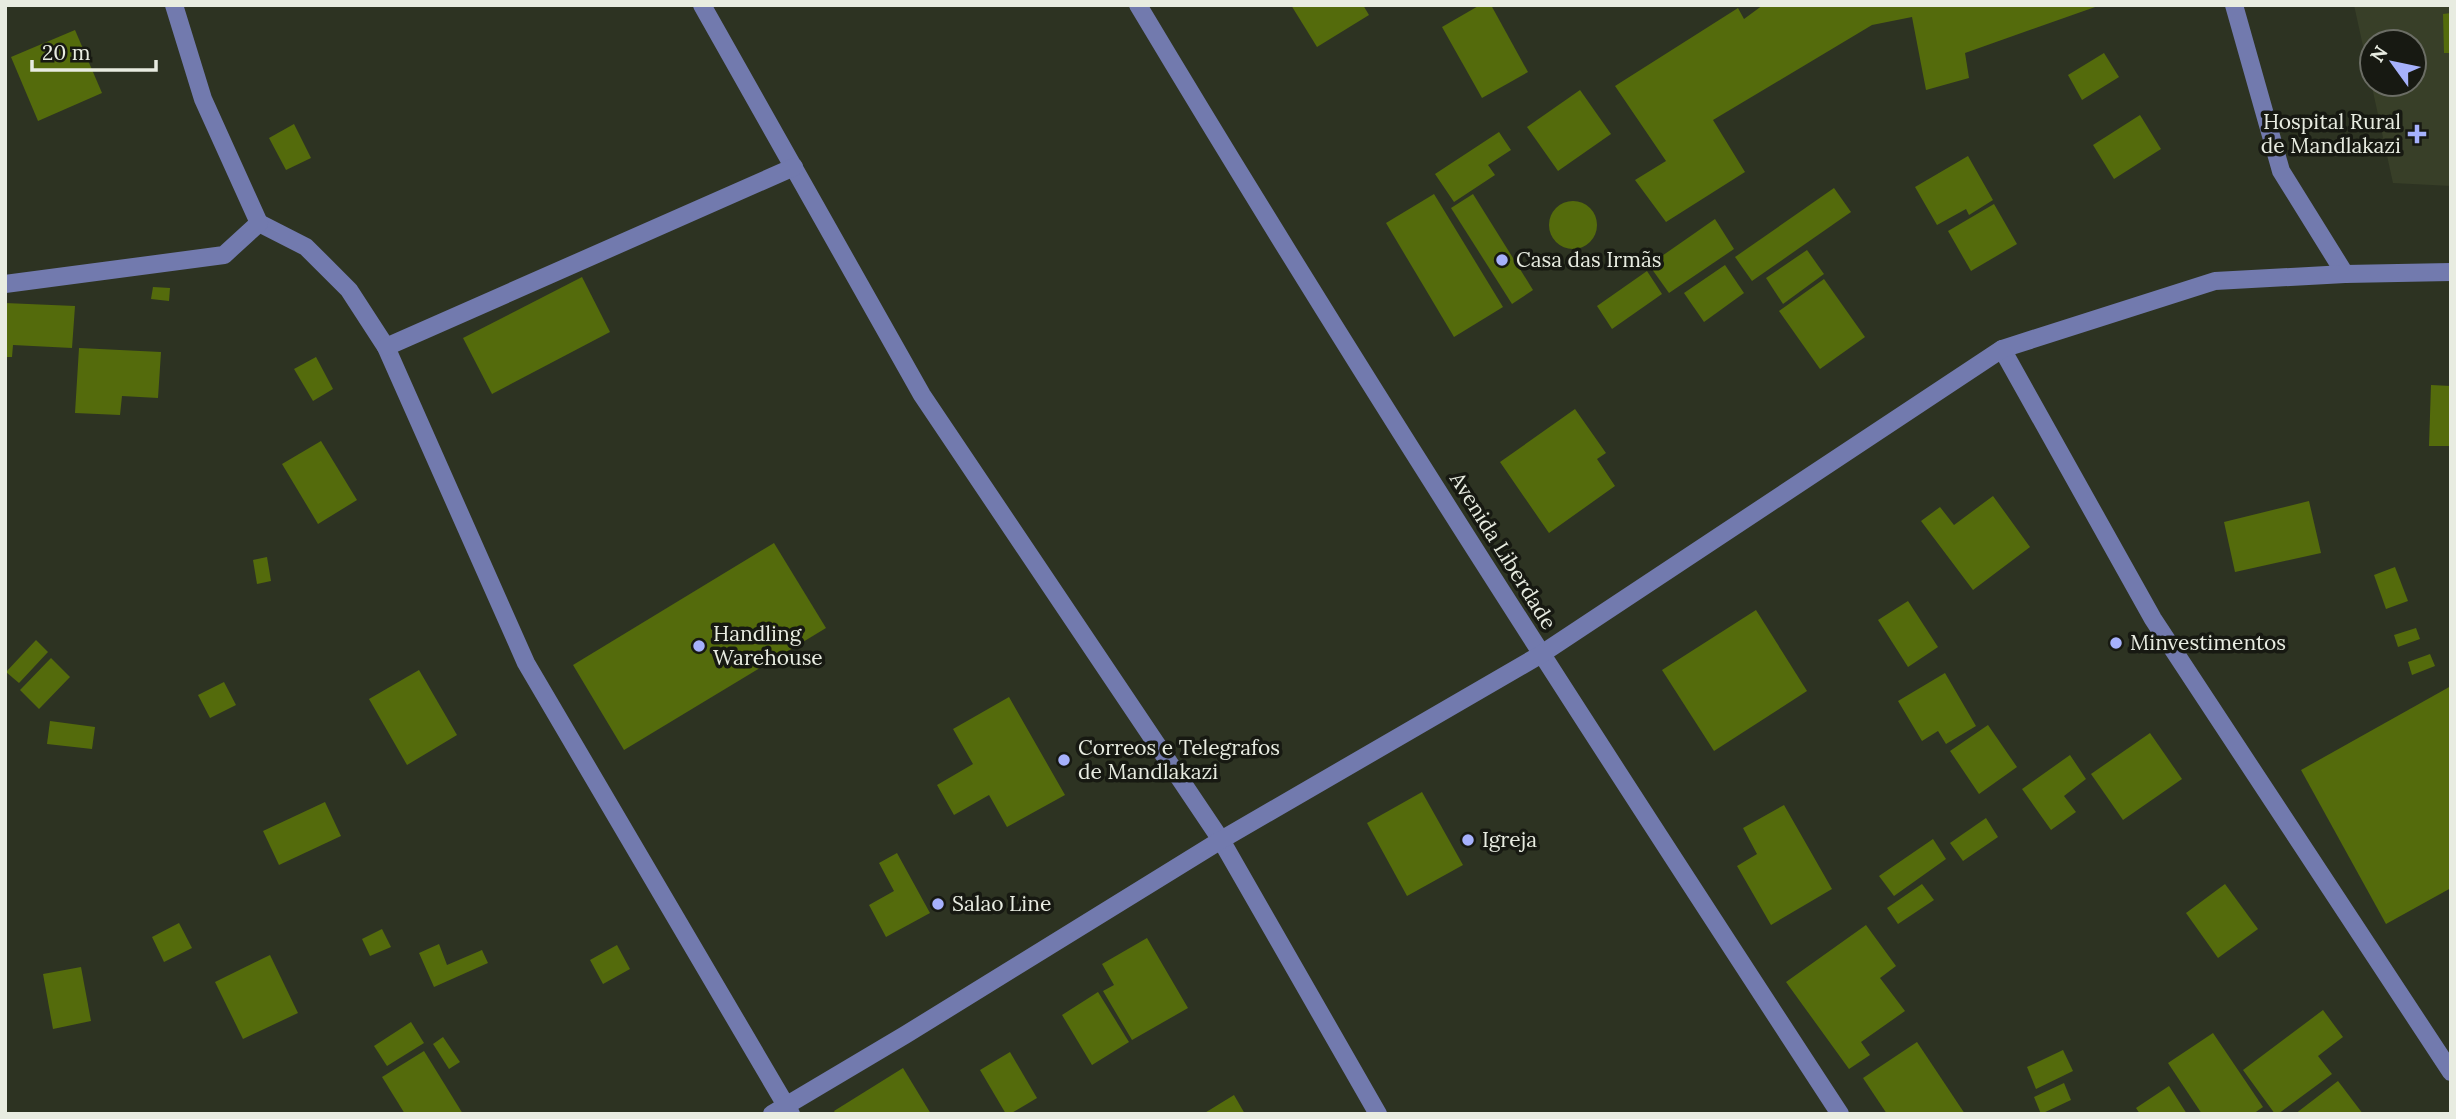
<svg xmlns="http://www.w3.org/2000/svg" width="2456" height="1119" font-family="Lora,serif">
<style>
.built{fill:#383f28;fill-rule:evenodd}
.building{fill:#546b0c}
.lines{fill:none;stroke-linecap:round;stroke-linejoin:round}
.minor{stroke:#727aae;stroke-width:18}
.poi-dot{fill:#a6b1fc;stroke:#171912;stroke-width:2.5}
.labels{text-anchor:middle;stroke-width:7;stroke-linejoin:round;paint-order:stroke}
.poi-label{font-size:21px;fill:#e8ece1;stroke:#171912;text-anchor:start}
.street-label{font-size:21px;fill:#e8ece1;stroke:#171912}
</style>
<rect width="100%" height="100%" fill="#2d3322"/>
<path class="built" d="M2354 5H2451V186L2393 183ZM2372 42H2414V84H2372Z"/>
<g class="building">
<path d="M1291 5H1363L1369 15 1317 47Z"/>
<path d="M1480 5H1491L1528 72 1482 98 1442 27Z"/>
<path d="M1763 5H2098V6L1965 53 1969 78 1926 90 1912 17 1872 25 1713 120 1745 172 1666 222 1635 180 1666 161 1615 86 1738 8 1744 19Z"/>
<path d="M2451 13V53H2444L2443 14Z"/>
<path d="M75 30 102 93 38 121 11 57Z"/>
<path d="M2104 53 2119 77 2082 100 2068 75Z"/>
<path d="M1580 90 1611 134 1558 171 1527 127Z"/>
<path d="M2140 115 2161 149 2114 179 2093 145Z"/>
<path d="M294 124 311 158 286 170 269 138Z"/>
<path d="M1499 132 1511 150 1488 165 1495 175 1454 202 1435 174Z"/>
<path d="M1968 156 1993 200 1969 215 1966 209 1937 225 1915 187Z"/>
<path d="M1834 188 1851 212 1752 281 1735 257Z"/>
<path d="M1434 194 1503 307 1454 337 1386 223Z"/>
<path d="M1473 194 1533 290 1512 304 1451 208Z"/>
<circle cx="1573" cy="225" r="24"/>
<path d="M1994 204 2017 244 1971 271 1948 231Z"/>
<path d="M1715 219 1734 249 1669 293 1649 265Z"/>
<path d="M1807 250 1824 274 1783 304 1766 278Z"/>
<path d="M1725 265 1744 293 1704 322 1684 293Z"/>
<path d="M1647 271 1662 294 1612 329 1597 306Z"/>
<path d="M582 277 610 332 492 394 463 338Z"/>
<path d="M1824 279 1865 337 1820 369 1779 311Z"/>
<path d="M153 287 170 288 169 301 151 299Z"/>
<path d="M5 303 75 306 72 348 13 345 12 357H5Z"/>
<path d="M79 348 161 352 158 398 122 396 120 415 75 413Z"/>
<path d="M316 357 333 389 313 401 294 369Z"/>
<path d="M2431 385 2451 386 2450 446H2429Z"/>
<path d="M1575 409 1606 453 1597 459 1615 486 1549 533 1500 462Z"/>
<path d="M321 441 357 500 318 524 282 464Z"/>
<path d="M1993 496 2030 547 1973 590 1921 521 1940 507 1954 525Z"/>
<path d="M2309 501 2321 553 2235 572 2224 522Z"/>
<path d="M774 543 826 628 624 750 573 665Z"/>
<path d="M267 557 271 581 257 584 253 560Z"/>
<path d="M2395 567 2408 601 2386 609 2374 575Z"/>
<path d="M1908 601 1938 647 1908 667 1878 620Z"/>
<path d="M1756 610 1807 691 1714 751 1662 670Z"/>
<path d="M2416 628 2420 639 2398 647 2394 635Z"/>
<path d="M36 640 48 652 19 683 6 672Z"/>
<path d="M2430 654 2435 666 2412 675 2408 662Z"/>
<path d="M51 658 70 677 39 709 20 690Z"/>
<path d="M419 670 457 735 407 765 369 699Z"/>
<path d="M1945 673 1976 726 1946 744 1938 731 1922 741 1898 701Z"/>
<path d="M224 682 236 705 210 718 198 695Z"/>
<path d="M2451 686V888L2386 924 2301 770Z"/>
<path d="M1009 697 1065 795 1007 827 989 795 954 815 937 785 973 764 953 729Z"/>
<path d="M50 721 95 727 92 749 47 744Z"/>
<path d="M1988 725 2017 767 1979 794 1950 751Z"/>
<path d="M2150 733 2182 779 2123 820 2091 774Z"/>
<path d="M2070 755 2086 779 2064 796 2076 812 2051 830 2022 789Z"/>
<path d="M1422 792 1463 865 1407 896 1367 823Z"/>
<path d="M325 802 341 836 279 865 263 831Z"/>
<path d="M1784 805 1832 889 1771 925 1737 866 1757 854 1743 828Z"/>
<path d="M1986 818 1998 837 1963 861 1950 843Z"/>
<path d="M1933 839 1946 859 1894 896 1879 876Z"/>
<path d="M897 853 930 913 886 937 869 905 894 891 879 863Z"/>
<path d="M1922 884 1934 900 1898 924 1887 908Z"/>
<path d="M2225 884 2258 929 2218 958 2186 913Z"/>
<path d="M179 923 192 948 164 962 152 937Z"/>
<path d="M1866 925 1896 966 1880 978 1905 1011 1861 1042 1870 1055 1849 1069 1786 982Z"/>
<path d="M382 929 391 947 370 956 362 939Z"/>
<path d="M1147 938 1188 1008 1132 1040 1103 991 1114 985 1102 964Z"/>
<path d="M439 944 447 965 482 950 488 963 434 987 419 953Z"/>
<path d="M617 945 630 969 603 984 590 960Z"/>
<path d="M270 955 298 1013 243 1039 215 982Z"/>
<path d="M81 967 91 1021 53 1029 43 974Z"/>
<path d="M1098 992 1129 1042 1092 1065 1062 1015Z"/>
<path d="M2323 1010 2343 1037 2318 1056 2332 1074 2278 1114H2275L2243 1070Z"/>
<path d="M411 1022 424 1043 387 1066 374 1046Z"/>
<path d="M2213 1033 2263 1107 2253 1114H2202L2168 1063Z"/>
<path d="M443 1037 460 1062 449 1069 433 1044Z"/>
<path d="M1917 1042 1965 1114H1887L1863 1078Z"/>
<path d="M2063 1050 2073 1071 2036 1089 2027 1067Z"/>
<path d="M424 1051 463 1114H405L382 1077Z"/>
<path d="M1010 1052 1037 1098 1010 1114H1006L980 1070Z"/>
<path d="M903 1068 931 1114H836L834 1111Z"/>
<path d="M2338 1081 2363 1114H2295Z"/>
<path d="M2064 1083 2071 1100 2041 1114 2034 1097Z"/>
<path d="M2169 1086 2187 1114H2140L2136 1108Z"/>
<path d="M1234 1095 1245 1114H1203Z"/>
</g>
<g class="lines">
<g class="minor">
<path d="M702 5 922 395 1221 840 1378 1114"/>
<path d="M1138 5C1363 381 1601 748 1840 1114"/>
<path d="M2234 5 2281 171 2345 274"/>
<path d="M259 223 306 247 349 290 386 347 526 663 791 1114"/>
<path d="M5 284 224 255 259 223 203 99 174 5"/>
<path d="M386 347 794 167"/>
<path d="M2002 349 2153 619 2451 1072"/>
<path d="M772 1114 905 1035 1221 840 1540 655 2002 349 2215 281 2345 274 2451 272"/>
</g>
</g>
<g class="poi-dot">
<path d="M2413.5 123.5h7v7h7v7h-7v7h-7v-7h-7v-7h7z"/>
<circle cx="1502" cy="260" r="7"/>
<circle cx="2116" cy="643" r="7"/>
<circle cx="699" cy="646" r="7"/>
<circle cx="1064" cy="760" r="7"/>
<circle cx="1468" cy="840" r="7"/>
<circle cx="938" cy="904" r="7"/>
</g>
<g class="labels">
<g class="poi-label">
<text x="2401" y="129" text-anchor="end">Hospital Rural<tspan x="2401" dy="24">de Mandlakazi</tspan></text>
<text x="1516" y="267">Casa das Irmãs</text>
<text x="713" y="641">Handling<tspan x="713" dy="24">Warehouse</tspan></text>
<text x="2130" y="650">Minvestimentos</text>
<text x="1078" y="755">Correos e Telegrafos<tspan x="1078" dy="24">de Mandlakazi</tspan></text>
<text x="1482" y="847">Igreja</text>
<text x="952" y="911">Salao Line</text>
</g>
<g class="street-label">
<text transform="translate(1503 551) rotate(58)" y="7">Avenida Liberdade</text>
</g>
</g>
<rect width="2456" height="1119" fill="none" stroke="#e8ece1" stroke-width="14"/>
<g transform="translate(2393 63) rotate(303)"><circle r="33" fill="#171912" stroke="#6b6d65" stroke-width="2"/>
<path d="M0-5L12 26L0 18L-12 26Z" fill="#a6b1fc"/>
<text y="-10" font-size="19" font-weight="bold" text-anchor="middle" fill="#e8ece1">N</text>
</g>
<path d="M32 60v10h124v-10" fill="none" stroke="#e8ece1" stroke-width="3.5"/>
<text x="42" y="60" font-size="21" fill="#e8ece1" stroke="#171912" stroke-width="5" paint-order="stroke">20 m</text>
</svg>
